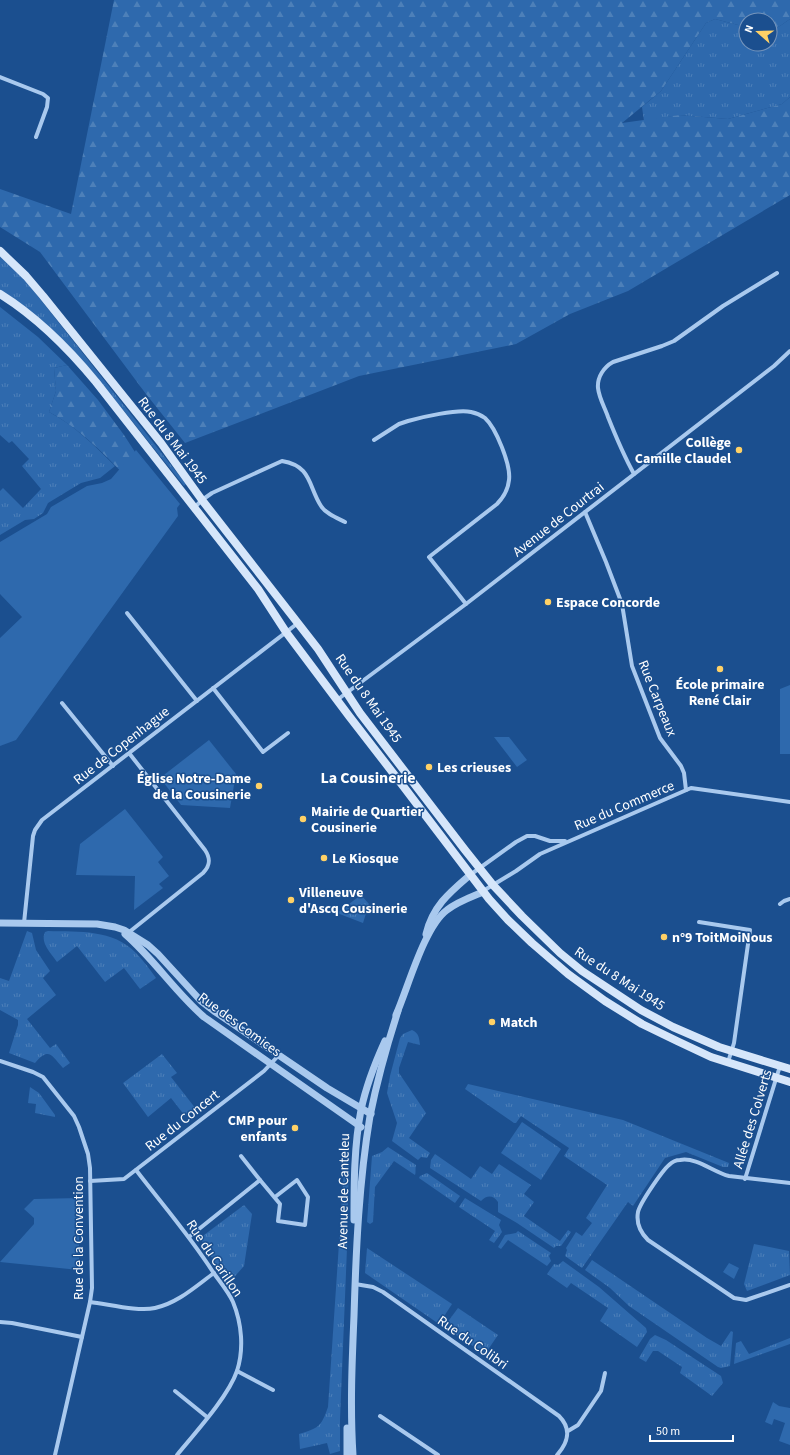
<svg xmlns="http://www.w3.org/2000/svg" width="790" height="1455" font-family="'Source Sans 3',sans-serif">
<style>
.grass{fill:url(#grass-tufts)}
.forest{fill:url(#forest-firs)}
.park{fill:#2e69ad}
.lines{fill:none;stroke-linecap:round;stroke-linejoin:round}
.minor{stroke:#a9c9ee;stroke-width:4}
.tertiary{stroke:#a9c9ee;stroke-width:7}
.secondary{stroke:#d6e6fa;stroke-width:8}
.poi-dot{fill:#ffd166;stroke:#1b4f8f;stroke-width:1.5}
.labels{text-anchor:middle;stroke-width:3;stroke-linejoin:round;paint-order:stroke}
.street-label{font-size:14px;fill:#fff;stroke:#1b4f8f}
.poi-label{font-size:14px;font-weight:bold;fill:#fff;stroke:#1b4f8f;text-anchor:start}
.quarter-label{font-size:16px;font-weight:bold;fill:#fff;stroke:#1b4f8f}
</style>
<defs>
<pattern id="grass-tufts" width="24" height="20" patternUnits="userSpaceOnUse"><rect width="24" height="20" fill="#2e69ad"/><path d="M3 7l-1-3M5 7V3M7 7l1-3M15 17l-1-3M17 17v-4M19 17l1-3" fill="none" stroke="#4d80b9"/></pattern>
<pattern id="forest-firs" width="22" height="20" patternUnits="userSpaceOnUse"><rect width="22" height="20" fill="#2e69ad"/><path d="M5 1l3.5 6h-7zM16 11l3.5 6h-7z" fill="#4d80b9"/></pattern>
</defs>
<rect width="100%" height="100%" fill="#1b4f8f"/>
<g class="grass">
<path d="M715 19 746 27V44H770V29L780 26 790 19V97L782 104 728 119 679 115 644 121 642 107 661 91 706 23Z"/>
<path d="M0 256 18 271 186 484 184 486C164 461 144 436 124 411 87 365 53 321 0 291Z"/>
<path d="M0 307 38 337 67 365 54 368 56 391 49 412C74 425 95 446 115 466L100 478 81 483 48 503 43 513 34 519 25 520 0 535V491L3 488 23 508 41 489 22 466 29 459 12 441 9 443 0 435Z"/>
<path d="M361 895 369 904 363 923 337 913Z"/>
<path d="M27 931 32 933 36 950 50 971 43 978 56 995 27 1019 50 1048 56 1044 70 1063 63 1068C51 1055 49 1047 35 1063L9 1053 18 1025V1020L0 1010V978L9 981Z"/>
<path d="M48 931C79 932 113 929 136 953 144 961 150 970 156 978L140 989 124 968 105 982 77 946 57 962C51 953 40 943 45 932Z"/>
<path d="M412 1030C419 1033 419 1038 420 1045L408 1042 399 1068V1073L426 1113 409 1138 430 1153 427 1158 421 1157 418 1160 392 1141 397 1123 387 1093 390 1076 400 1038 403 1034Z"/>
<path d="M162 1054 177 1073 171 1077 196 1109 185 1116 171 1098 148 1117 123 1083Z"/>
<path d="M468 1084 623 1120 729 1163 728 1167H723L686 1152 665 1158 633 1206 628 1202 582 1268 565 1256 567 1250 566 1248 576 1232 582 1236 592 1223 586 1218 607 1185 564 1156 569 1148 521 1116 516 1123H514L465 1089Z"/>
<path d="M30 1087 39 1093 55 1115V1117L35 1113 36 1104 28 1103Z"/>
<path d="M522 1122 561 1149 541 1180 501 1153Z"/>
<path d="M388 1147 416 1165C415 1169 416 1173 415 1175L394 1161 375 1187 373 1222 370 1224 367 1222 372 1156 382 1152Z"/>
<path d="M349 1153 347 1248 340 1420V1451L330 1454 327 1443 300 1449 299 1434C319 1428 321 1427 328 1407L345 1154Z"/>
<path d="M435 1154 471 1179 480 1166 492 1174 499 1164 531 1185 524 1194 534 1202 524 1216 560 1241 568 1230 571 1232 561 1246H556L554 1248 517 1223 498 1212V1202C493 1195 487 1195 481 1201L430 1168 431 1160Z"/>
<path d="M427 1173 460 1196 455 1203 419 1178 420 1176Z"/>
<path d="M465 1198 501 1220 499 1225 502 1232 494 1243 489 1240 495 1231 459 1207Z"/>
<path d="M244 1205 252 1214 244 1266 228 1284 200 1238Z"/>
<path d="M518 1231 551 1253 549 1256 551 1261 547 1266 508 1240 501 1249 498 1247 505 1235 516 1233Z"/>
<path d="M754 1244 789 1251 790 1275 747 1291 744 1284Z"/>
<path d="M367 1248 452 1304 439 1324 365 1273Z"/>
<path d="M592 1260 707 1338 721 1346 731 1331 733 1332 730 1366 721 1368 718 1367 629 1306 610 1288 585 1270Z"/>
<path d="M563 1261 599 1287 646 1328 647 1332 637 1347 600 1321 608 1308 571 1283 567 1288 547 1274 554 1264 558 1265Z"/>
<path d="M458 1308 498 1335 485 1354 444 1327Z"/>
<path d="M655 1335 666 1340 721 1376 723 1383 712 1396 680 1373 682 1367 658 1351H653L646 1362 639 1358 650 1339Z"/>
<path d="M790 1338V1344L734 1364 736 1343 741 1341 749 1354Z"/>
</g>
<g class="forest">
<path d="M114 0H790V19L780 26 770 29V20H746V27L715 19 706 23 661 91 622 123 679 115 728 119 782 104 790 97V195L628 291 570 314 516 344 359 376 185 443 146 394 40 252 0 227V189L71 214Z"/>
<path d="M67 365 98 400 124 435 162 494 148 500C118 469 88 433 49 412L56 391 54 368Z"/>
</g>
<g class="park">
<path d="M136 450 180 504 177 508 178 516 16 740 0 746V638L22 617 0 594V542L47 514 51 507 87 486 102 483 111 479Z"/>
<path d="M790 685V754H780V689Z"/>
<path d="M494 737H509L527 760 517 767Z"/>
<path d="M209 740 236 774 230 808 181 805 160 778Z"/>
<path d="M125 809 163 857 158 862 169 876 159 884 163 888 134 910 135 876 76 875 80 844Z"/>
<path d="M79 1198V1270L0 1262 34 1224V1218L24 1209 34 1199Z"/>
<path d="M729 1263 739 1268 734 1279 723 1272Z"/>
<path d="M773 1402 779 1406 790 1408V1445L779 1441 785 1423 774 1419 772 1425 765 1422Z"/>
</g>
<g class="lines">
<g class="minor">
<path d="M0 77 43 94 48 98 47 107 36 137"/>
<path d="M374 440 399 424 408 421C422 417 457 409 471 412 476 413 481 415 485 418 496 428 511 465 509 480 508 490 504 497 497 504L429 557 466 604"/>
<path d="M634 474C624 456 616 437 608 417 605 408 599 398 598 388 597 377 604 367 613 362L662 346 674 341 723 306 777 273"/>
<path d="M195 507 202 500 212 493 282 461C312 466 308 486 321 506 326 514 337 518 345 522"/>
<path d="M585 512 606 562 622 604 632 666 660 738 681 766 684 773 686 790"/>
<path d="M127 613 197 701"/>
<path d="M213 688 263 752 288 733"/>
<path d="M337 700 466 604 774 366 790 351"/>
<path d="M62 703 113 766"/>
<path d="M470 875 516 842 527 836H535L550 841H565"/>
<path d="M483 891 516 871 540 854 691 788 790 802"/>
<path d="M780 904 784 901 790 899"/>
<path d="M699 922 750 930 734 1043 728 1062"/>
<path d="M24 923 33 836 35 830 42 820 298 623"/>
<path d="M128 933 203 873C210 866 211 859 205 850L129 753"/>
<path d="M0 1061 33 1072 43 1077 74 1116 79 1127 88 1154 90 1168 92 1288 90 1302 55 1455"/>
<path d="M241 1156 260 1180"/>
<path d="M136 1170C162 1204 190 1236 213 1272 220 1282 228 1291 233 1302 242 1324 244 1349 237 1371 228 1397 195 1433 177 1455"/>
<path d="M745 1179 780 1066"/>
<path d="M90 1181 124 1179 264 1071 279 1055"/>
<path d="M790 1183 729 1176C713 1172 697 1157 680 1160 676 1160 672 1162 669 1165 662 1171 640 1203 638 1212 636 1223 640 1232 648 1240L734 1298 746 1300 790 1285"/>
<path d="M189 1237 260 1180 280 1204 278 1221 305 1225 308 1197 297 1180 275 1197"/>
<path d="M355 1284 373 1287 383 1292 559 1416C572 1429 568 1443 557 1455"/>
<path d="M90 1302C108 1304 138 1312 155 1308 178 1303 196 1286 214 1273"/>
<path d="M0 1322 12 1323 82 1337"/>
<path d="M237 1371 273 1390"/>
<path d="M175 1391 207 1417"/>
<path d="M380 1416 438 1455"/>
<path d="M568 1431 578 1425 601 1391 605 1373"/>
</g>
<g class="tertiary">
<path d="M0 923 97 924 115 927 124 930 148 945 158 954 201 1001 214 1011 327 1088 371 1114"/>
<path d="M125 934C154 959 175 992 204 1017L361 1127"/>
<path d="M426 934C433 906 449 893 470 875"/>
<path d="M396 1015C408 988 424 927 447 910 457 902 471 897 483 892"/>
<path d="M354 1220C354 1183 354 1146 361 1110 366 1086 375 1063 385 1041"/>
<path d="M347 1455V1428"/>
<path d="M353 1455C350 1408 352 1362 354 1316 356 1249 359 1182 370 1116 377 1081 387 1045 398 1011"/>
</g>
<g class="secondary">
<path d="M0 251 26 276 43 296 161 443 202 500 318 649 360 713 465 850 493 885 522 916 560 953 582 971 641 1010 673 1027 719 1047 790 1069"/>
<path d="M0 294C37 317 68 348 96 382L258 589 286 632 349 716 400 782 489 899 508 920 532 943 568 974 605 1001 642 1024 677 1041 711 1057 790 1082"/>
</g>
</g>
<g class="poi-dot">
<circle cx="739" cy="450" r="4"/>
<circle cx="548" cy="602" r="4"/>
<circle cx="720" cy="669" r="4"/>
<circle cx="429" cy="767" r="4"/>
<circle cx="259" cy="786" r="4"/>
<circle cx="303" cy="819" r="4"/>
<circle cx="324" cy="858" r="4"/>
<circle cx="291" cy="900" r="4"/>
<circle cx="664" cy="937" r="4"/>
<circle cx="492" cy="1022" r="4"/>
<circle cx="295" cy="1128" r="4"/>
</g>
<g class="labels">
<g class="street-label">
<text transform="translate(173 440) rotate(53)" y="5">Rue du 8 Mai 1945</text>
<text transform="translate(558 519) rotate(-38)" y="5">Avenue de Courtrai</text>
<text transform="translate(369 698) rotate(55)" y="5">Rue du 8 Mai 1945</text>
<text transform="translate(658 698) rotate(68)" y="5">Rue Carpeaux</text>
<text transform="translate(121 745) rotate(-38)" y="5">Rue de Copenhague</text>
<text transform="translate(624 805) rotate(-23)" y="5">Rue du Commerce</text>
<text transform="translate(620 978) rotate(33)" y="5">Rue du 8 Mai 1945</text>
<text transform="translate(240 1024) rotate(36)" y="5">Rue des Comices</text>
<text transform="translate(752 1119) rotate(-73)" y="5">Allée des Colverts</text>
<text transform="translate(182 1120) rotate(-38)" y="5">Rue du Concert</text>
<text transform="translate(343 1191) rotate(-89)" y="5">Avenue de Canteleu</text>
<text transform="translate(78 1238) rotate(-90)" y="5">Rue de la Convention</text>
<text transform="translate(215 1258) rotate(56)" y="5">Rue du Carillon</text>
<text transform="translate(473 1342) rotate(35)" y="5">Rue du Colibri</text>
</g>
<g class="poi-label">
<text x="731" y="447" text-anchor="end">Collège<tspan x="731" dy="16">Camille Claudel</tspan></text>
<text x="556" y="607">Espace Concorde</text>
<text x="720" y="689" text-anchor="middle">École primaire<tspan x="720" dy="16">René Clair</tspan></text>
<text x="437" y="772">Les crieuses</text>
<text x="251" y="783" text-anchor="end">Église Notre-Dame<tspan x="251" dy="16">de la Cousinerie</tspan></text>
<text x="311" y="816">Mairie de Quartier<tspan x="311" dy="16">Cousinerie</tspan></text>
<text x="332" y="863">Le Kiosque</text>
<text x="299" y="897">Villeneuve<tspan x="299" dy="16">d'Ascq Cousinerie</tspan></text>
<text x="672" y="942">n°9 ToitMoiNous</text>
<text x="500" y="1027">Match</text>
<text x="287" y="1125" text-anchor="end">CMP pour<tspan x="287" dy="16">enfants</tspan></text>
</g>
<g class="quarter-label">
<text x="368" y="783">La Cousinerie</text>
</g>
</g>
<g transform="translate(758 32) rotate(290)"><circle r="19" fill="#1b4f8f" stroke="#7695bc"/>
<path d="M0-3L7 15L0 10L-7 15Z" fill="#ffd166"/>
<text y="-6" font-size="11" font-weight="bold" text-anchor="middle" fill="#ffffff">N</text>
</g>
<path d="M650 1435v6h83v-6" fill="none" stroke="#ffffff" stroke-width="2"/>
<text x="656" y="1435" font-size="12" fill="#ffffff" stroke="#1b4f8f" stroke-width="3" paint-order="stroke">50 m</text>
</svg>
